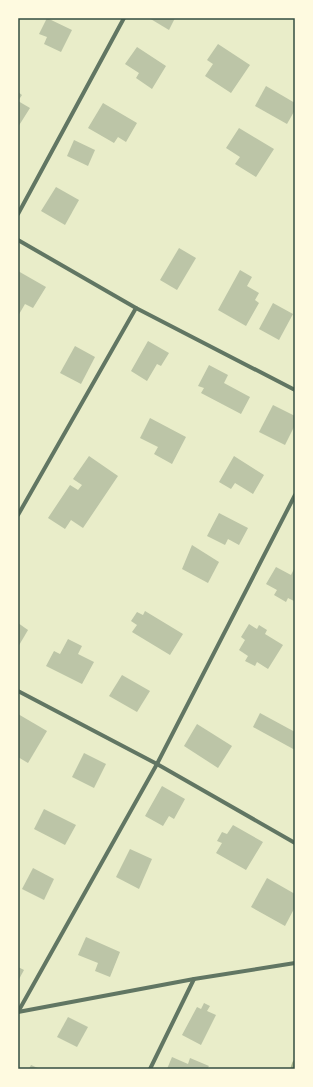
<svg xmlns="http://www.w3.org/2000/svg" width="313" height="1087" font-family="'Roboto Condensed',sans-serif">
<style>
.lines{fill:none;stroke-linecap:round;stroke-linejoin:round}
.stream{stroke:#a3b18a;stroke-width:5.5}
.building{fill:#bcc5a7}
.minor{stroke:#617663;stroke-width:4}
.neatline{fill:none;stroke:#344e41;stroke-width:1.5}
</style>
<rect width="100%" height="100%" fill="#e9edc9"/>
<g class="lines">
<path class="stream" d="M293 1069 295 1063"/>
</g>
<g class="building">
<path d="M47 18 72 30 61 52 44 44 47 37 39 34Z"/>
<path d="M149 18H175L169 30Z"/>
<path d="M218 44 250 65 231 93 205 76 213 64 207 60Z"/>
<path d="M137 47 166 66 152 89 136 78 139 73 125 64Z"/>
<path d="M266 86 295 103V110L287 124 255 106Z"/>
<path d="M18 92 22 95 18 101 30 108 18 127Z"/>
<path d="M103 103 137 123 126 142 118 137 114 143 88 128Z"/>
<path d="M239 128 274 149 256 177 235 164 240 157 226 148Z"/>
<path d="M74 140 95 150 88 166 67 156Z"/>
<path d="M56 187 79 200 65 225 41 211Z"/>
<path d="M179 248 196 258 177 290 160 280Z"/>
<path d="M240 270 252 277 247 286 259 293 255 300 259 303 246 326 218 310Z"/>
<path d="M18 271 46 287 33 308 25 304 18 316Z"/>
<path d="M273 303 293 314 279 340 259 329Z"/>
<path d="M148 341 169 353 161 366 157 364 147 381 131 371Z"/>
<path d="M75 346 95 357 81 384 60 373Z"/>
<path d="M209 365 228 375 224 383 250 397 241 414 201 393 204 388 198 386Z"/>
<path d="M273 405 295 416V425L285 445 259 432Z"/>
<path d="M150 418 186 437 172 464 154 454 158 447 140 438Z"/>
<path d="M89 456 118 476 83 528 71 520 65 529 48 518 70 485 78 490 82 485 73 479Z"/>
<path d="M234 456 264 475 253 494 235 483 231 489 219 482Z"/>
<path d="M219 513 248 528 239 545 228 539 225 545 207 536Z"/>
<path d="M192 545 219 562 208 583 182 569Z"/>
<path d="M276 567 291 575 295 567 294 601 288 598 286 602 274 595 277 590 266 584Z"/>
<path d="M145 611 183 634 170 655 132 632 137 625 131 621 137 612 143 615Z"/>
<path d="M18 623 28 630 18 647Z"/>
<path d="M249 624 257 629 259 625 267 630 265 634 283 645 268 669 257 662 255 666 245 661 248 656 239 650 245 640 241 637Z"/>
<path d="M68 639 82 646 78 654 94 662 82 684 46 666 54 651 60 654Z"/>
<path d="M122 675 150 691 137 712 109 696Z"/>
<path d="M260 713 295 732V750L253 727Z"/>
<path d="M18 714 47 731 28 763 18 757Z"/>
<path d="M197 724 232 746 218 768 184 746Z"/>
<path d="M84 753 106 764 94 788 72 777Z"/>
<path d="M162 786 185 799 174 819 169 816 163 826 145 816Z"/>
<path d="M44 809 76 825 65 845 34 829Z"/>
<path d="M233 825 263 842 246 870 216 853 222 843 217 841 222 832 227 834Z"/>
<path d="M130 849 152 859 139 889 116 877Z"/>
<path d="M33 868 54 879 44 900 22 889Z"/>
<path d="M267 878 295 894V907L285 926 251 907Z"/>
<path d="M86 937 120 952 110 977 95 971 98 963 78 955Z"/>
<path d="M18 967 24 970 18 981Z"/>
<path d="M204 1003 210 1006 207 1011 216 1015 201 1045 182 1035 197 1007 201 1009Z"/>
<path d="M68 1017 88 1027 77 1047 57 1037Z"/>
<path d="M172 1057 188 1064 190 1058 209 1066 207 1069H167Z"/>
<path d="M31 1065 40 1069H29Z"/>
</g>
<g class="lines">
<g class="minor">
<path d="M18 214 124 18"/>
<path d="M18 240 136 308 295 390"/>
<path d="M18 515 136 308"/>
<path d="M18 691 157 764 295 843"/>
<path d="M18 1012 157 764 295 495"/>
<path d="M18 1012 194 979 295 963"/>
<path d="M150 1069 194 979"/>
</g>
</g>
<rect width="313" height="1087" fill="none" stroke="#fefae0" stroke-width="38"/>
<rect x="19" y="19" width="275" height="1049" class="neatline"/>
</svg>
